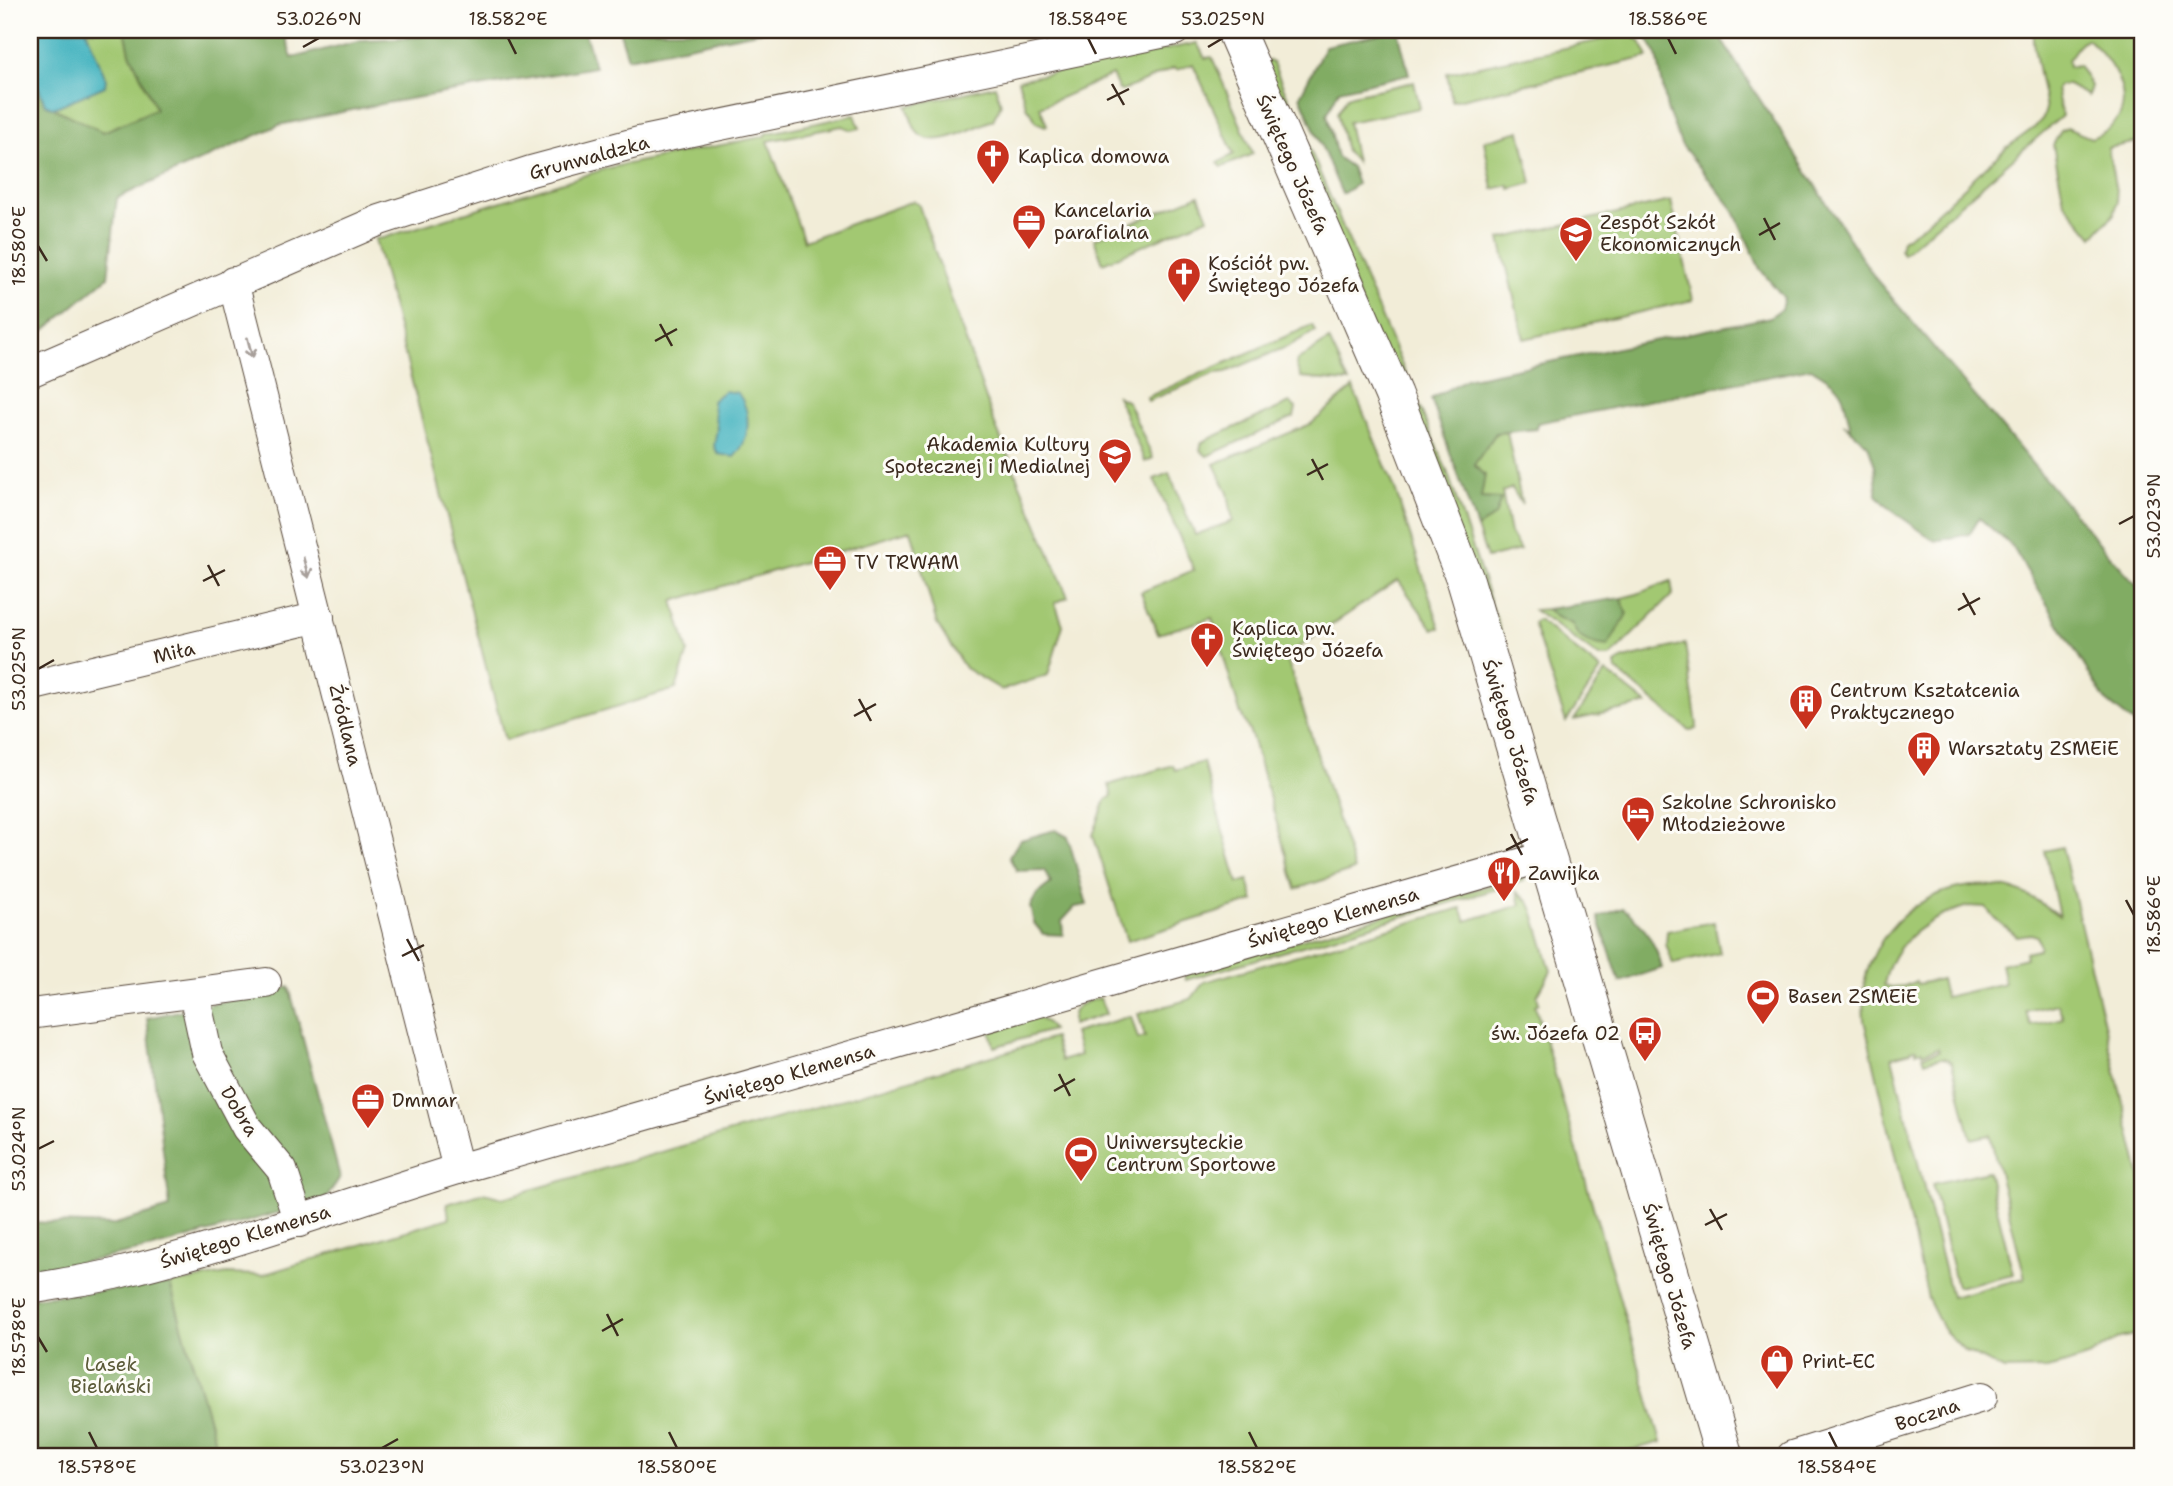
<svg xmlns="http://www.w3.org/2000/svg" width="2173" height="1486" font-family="'Shantell Sans',sans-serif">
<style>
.green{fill:#a2c872;stroke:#6e7948;stroke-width:2;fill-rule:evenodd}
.forest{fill:#81ac64;stroke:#5e6b41;stroke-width:2}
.water{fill:#45b4c0;stroke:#406f6f;stroke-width:2}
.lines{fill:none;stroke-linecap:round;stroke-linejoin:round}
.minor-casing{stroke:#56473a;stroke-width:32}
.tertiary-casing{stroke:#56473a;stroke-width:39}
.minor{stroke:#fff;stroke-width:30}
.tertiary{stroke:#fff;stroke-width:37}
.oneway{stroke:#a79f9a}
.ticks{fill:none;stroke:#3b2a1e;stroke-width:2.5}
.labels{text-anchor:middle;stroke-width:6;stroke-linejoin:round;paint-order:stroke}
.poi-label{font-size:19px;fill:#3b2a1e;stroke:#fdfcf7;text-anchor:start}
.street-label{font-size:19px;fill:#3b2a1e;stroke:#fdfcf7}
.park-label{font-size:19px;fill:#5a5937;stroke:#fdfcf7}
.neatline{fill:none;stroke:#3b2a1e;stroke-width:2.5}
.ticks-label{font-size:18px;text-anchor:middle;fill:#3b2a1e}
</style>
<rect width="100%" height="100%" fill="#fdfcf7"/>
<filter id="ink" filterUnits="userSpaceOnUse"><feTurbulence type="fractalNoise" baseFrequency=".0143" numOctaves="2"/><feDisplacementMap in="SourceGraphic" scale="14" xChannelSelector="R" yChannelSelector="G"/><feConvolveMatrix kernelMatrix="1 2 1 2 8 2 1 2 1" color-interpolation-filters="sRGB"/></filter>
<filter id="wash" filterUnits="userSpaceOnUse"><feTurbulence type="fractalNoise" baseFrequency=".00686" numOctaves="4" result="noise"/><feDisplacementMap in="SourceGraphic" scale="28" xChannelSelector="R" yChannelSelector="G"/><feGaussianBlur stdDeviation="1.57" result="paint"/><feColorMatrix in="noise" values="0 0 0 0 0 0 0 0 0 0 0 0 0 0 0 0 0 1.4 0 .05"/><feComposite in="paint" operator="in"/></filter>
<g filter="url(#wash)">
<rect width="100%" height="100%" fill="#f2edd8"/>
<g class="green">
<path d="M30 30H283L206 87 30 165Z"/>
<path d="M2033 30H2143V141L2108 148 2118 202 2114 214 2093 237 2064 202 2053 145 2061 131 2067 128 2091 138C2146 118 2120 67 2087 39L2081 42 2068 60 2069 67 2078 65 2091 86 2088 96 2068 85H2060L2056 89 2062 116 1903 254 1900 250 1902 240 1921 227 2006 148 2035 127 2043 118 2046 109 2033 42Z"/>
<path d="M1629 34 1640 41 1648 57 1452 101 1447 73Z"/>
<path d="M1197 43 1205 58 1212 57 1253 154 1222 167 1218 163 1234 154 1193 64 1177 70 1174 68 1122 91 1119 90 1112 75 1040 107 1047 125 1045 126 1036 122 1031 112 1027 109 1018 80Z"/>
<path d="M1269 61 1273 63 1447 471 1505 645H1500L1264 64Z"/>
<path d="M1414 82 1420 108 1348 122 1356 162 1346 151 1337 113 1348 96Z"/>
<path d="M995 86 1001 104 993 120C974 127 932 152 917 132 912 125 910 114 907 106Z"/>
<path d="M855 115 860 128 852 130 842 126 768 141 804 241 913 201 918 203 995 425 1068 597 1055 603 1063 625 1048 675 1002 690 965 668 937 624 911 530 673 601 688 652 676 689 505 740 375 239 383 238 608 168 766 136 765 134Z"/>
<path d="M1520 131 1532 183 1510 189 1509 185 1493 189 1484 141Z"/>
<path d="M1199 195 1208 218 1103 263 1094 239Z"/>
<path d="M1671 201 1693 300 1524 339 1500 239Z"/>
<path d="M1312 325 1315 331 1289 346 1226 372 1215 373 1148 401 1147 397Z"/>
<path d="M1329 340 1349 382 1301 378 1296 365 1297 361Z"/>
<path d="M1353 388 1395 489 1440 628 1433 629 1398 580 1286 656 1354 870 1296 889 1252 737 1240 712 1212 618 1158 634 1141 592 1194 570 1154 479 1169 473 1195 535 1233 521 1228 493 1214 464 1311 424Z"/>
<path d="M1117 396 1128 402 1153 458 1145 462Z"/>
<path d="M1290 403 1296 408 1294 417 1207 456 1200 450 1202 442Z"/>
<path d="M1507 432 1522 505 1512 488 1502 492 1510 533 1520 550 1487 558 1477 528 1494 516 1500 499H1480L1474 464 1496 433Z"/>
<path d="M1671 581 1673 594 1610 657H1599L1534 610 1547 609 1556 617 1572 624 1627 614 1621 598 1637 594Z"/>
<path d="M1538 620 1601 670 1566 722 1533 623Z"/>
<path d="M1685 644 1697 725 1696 729 1689 730 1616 670 1615 664 1624 659Z"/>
<path d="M1606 672 1647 704 1574 720Z"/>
<path d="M1203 762 1238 883 1248 880 1254 901 1127 941 1093 835 1106 800 1112 796 1109 785 1173 765 1175 770Z"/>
<path d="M2062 847 2143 1187V1333L2117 1339 2090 1356 2066 1364 2047 1369 2004 1370 1965 1351 1943 1329 1928 1299 1864 1020C1863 1004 1862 987 1867 972 1887 908 1953 871 2018 891 2033 896 2046 907 2059 916L2045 851ZM1968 906 1986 907C1994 921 2006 926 2017 936L2031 934 2037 936 2040 946 2038 949 2025 952 2026 958 2001 964 2005 983 1945 997 1941 979 1917 984 1916 981C1904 987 1897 990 1884 985 1892 940 1927 919 1968 906ZM2058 1004 2063 1018 2030 1026 2026 1011ZM1938 1048 1939 1051 1923 1056 1925 1062C1935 1059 1944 1054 1952 1063L1971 1139 1990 1135 2025 1278 1951 1297 1892 1057 1911 1052V1050L1916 1049V1052L1922 1050 1923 1053Z"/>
<path d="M1523 876 1524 881 1186 980 1185 976 1190 971Z"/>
<path d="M1517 892 1529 902 1533 910 1551 971 1537 996 1539 1003 1535 1005 1661 1442 1609 1456H219L170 1284 227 1274 262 1275 449 1218 447 1204 484 1193 503 1198 1054 1038 1061 1061 1080 1055 1074 1033 1131 1016 1138 1039 1145 1037 1138 1014 1191 999 1204 982 1461 908 1466 921 1521 905Z"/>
<path d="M1714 922 1720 953 1673 964 1666 944 1667 931Z"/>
<path d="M1100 998 1106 1014 1072 1025C1070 1005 1084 1002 1100 998Z"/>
<path d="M1036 1017 1046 1022 1052 1030 994 1047 990 1031Z"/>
<path d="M1988 1171 2013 1274 1957 1287 1932 1184Z"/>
</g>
<g class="forest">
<path d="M125 30H283L292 58 361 40 418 37 450 30H584L595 67 386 103 279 125 117 198 108 277 44 331 30 337V66L45 104 103 132 156 109 130 53Z"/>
<path d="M619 30H767L628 58Z"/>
<path d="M1398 30 1409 74 1339 90 1327 114 1337 157 1351 167 1357 184 1342 194 1300 96 1325 46Z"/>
<path d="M1642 30H1670L1675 38V30H1715L1875 278 2106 551 2143 592V731L2105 700 2012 546 1979 518 1969 534 1935 541 1890 509 1877 495 1875 466 1868 445 1843 423 1851 428C1848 419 1847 409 1844 400 1840 384 1824 376 1811 368L1537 423V429L1496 433 1474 465 1485 475 1481 498 1501 499 1495 516 1477 528 1431 399 1466 379 1770 317 1781 309 1784 298 1760 269 1733 209 1681 144 1667 109 1657 55Z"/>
<path d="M1621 598 1627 614 1608 646C1592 645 1578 641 1572 624L1556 617 1547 609Z"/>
<path d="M1055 830 1068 837 1087 905 1075 907 1062 921 1063 935 1043 934 1034 923 1030 907 1037 894 1051 883 1044 870 1017 871 1009 857 1020 840Z"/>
<path d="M1623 908C1644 924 1655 942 1662 968L1620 982 1598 917Z"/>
<path d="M289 987 340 1177 326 1199 153 1248 30 1273V1222L112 1225 170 1208 147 1018Z"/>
<path d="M170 1284 219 1456H30V1298Z"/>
</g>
<g class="water">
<path d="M30 30H86L106 79 105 86 54 108 45 104 30 66Z"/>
<path d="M724 391 738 393C752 412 751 440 734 457L718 454 714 446 717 428 712 401Z"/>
</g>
</g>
<g filter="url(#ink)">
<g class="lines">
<g class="minor-casing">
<g id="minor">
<path d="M233 282 458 1169"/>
<path d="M30 372 380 220 531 171 639 142 1175 30"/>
<path d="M30 686 319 617"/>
<path d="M194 993 207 1053 247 1128 282 1170 299 1222"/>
<path d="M30 1014 266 983"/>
<path d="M30 1289C58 1284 87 1280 114 1274 231 1246 344 1204 458 1169L1547 856"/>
<path d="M1792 1456 1982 1397"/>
</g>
</g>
<g class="tertiary-casing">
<path id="tertiary" d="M1235 30 1393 394 1466 582 1724 1456"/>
</g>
<use href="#minor" class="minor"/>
<use href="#tertiary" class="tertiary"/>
</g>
<defs><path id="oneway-shaft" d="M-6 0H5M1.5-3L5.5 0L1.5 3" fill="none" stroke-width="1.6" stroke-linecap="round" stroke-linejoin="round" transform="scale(1.75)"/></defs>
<g class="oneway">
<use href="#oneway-shaft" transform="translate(250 348) rotate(76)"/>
<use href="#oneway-shaft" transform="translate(306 568) rotate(75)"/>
</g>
</g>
<path class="ticks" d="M508 38 516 54M1088 38 1096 54M1668 38 1676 54M303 47 319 38M1208 47 1223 38M1112 84 1124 105M1107 100 1129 89M1764 218 1775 240M1759 235 1780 223M38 246 47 261M660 324 672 346M655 341 677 329M1312 459 1323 480M1307 475 1328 464M2119 524 2134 516M208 565 219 586M203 581 225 570M1963 593 1975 615M1958 610 1980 598M38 669 54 660M859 699 871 721M854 716 876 704M1511 834 1522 855M1506 850 1528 839M2126 900 2134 915M407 939 419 961M402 956 424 945M1059 1074 1070 1096M1054 1091 1075 1079M38 1149 54 1141M1710 1209 1722 1230M1705 1225 1727 1214M607 1314 618 1336M602 1331 623 1319M38 1337 47 1352M89 1432 97 1448M669 1432 677 1448M1249 1432 1257 1448M1829 1432 1837 1448M382 1448 398 1439"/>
<defs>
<g id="church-pin" transform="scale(1.75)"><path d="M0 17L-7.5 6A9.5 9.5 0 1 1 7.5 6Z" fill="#c8321e" stroke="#fdfcf7"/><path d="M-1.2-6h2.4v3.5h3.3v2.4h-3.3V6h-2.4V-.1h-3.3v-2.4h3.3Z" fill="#fff"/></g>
<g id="office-pin" transform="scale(1.75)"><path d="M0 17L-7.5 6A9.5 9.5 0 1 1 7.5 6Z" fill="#c8321e" stroke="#fdfcf7"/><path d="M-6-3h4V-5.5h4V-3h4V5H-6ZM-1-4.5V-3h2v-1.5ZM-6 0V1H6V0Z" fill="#fff"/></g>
<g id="school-pin" transform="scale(1.75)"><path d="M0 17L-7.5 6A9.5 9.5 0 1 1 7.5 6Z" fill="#c8321e" stroke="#fdfcf7"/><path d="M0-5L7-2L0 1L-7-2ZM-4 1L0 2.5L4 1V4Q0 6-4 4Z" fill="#fff"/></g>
<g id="university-pin" transform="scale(1.75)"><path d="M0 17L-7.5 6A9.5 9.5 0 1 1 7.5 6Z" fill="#c8321e" stroke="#fdfcf7"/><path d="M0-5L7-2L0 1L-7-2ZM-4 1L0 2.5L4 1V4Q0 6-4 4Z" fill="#fff"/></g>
<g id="building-pin" transform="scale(1.75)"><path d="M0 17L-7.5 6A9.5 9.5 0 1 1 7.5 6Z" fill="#c8321e" stroke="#fdfcf7"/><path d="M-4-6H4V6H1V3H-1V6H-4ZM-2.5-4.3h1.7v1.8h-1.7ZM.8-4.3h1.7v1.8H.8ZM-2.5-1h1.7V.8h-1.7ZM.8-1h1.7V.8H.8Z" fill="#fff"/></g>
<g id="hotel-pin" transform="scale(1.75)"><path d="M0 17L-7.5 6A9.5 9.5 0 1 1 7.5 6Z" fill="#c8321e" stroke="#fdfcf7"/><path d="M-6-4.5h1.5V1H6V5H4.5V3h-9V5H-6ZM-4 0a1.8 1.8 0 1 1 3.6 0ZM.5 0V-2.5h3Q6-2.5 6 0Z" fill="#fff"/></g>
<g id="restaurant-pin" transform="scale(1.75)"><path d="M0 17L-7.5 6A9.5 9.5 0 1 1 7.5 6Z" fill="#c8321e" stroke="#fdfcf7"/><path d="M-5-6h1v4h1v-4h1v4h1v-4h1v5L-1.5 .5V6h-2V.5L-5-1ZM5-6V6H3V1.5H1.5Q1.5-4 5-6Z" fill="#fff"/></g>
<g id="stadium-pin" transform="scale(1.75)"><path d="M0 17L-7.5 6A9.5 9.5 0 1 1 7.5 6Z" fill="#c8321e" stroke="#fdfcf7"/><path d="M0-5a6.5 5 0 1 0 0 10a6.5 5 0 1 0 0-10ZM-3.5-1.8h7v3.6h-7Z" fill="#fff"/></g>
<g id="bus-pin" transform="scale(1.75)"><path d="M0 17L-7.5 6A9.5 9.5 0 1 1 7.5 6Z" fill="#c8321e" stroke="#fdfcf7"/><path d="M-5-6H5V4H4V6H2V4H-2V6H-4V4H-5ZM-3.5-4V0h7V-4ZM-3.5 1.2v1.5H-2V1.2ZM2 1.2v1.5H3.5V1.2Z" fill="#fff"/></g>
<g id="shop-pin" transform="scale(1.75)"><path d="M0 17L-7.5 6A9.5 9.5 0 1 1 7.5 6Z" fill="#c8321e" stroke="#fdfcf7"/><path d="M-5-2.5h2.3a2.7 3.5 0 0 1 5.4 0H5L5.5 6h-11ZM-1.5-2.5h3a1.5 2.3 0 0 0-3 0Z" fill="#fff"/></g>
</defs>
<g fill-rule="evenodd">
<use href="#church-pin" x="993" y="156"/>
<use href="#office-pin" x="1029" y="221"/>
<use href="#school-pin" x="1576" y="233"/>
<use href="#church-pin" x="1184" y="274"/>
<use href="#university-pin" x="1115" y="455"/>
<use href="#office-pin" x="830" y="562"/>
<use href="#church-pin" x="1207" y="639"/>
<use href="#building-pin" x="1806" y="701"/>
<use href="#building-pin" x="1924" y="748"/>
<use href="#hotel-pin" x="1638" y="813"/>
<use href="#restaurant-pin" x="1504" y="873"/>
<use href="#stadium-pin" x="1763" y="996"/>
<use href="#bus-pin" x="1645" y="1033"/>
<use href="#office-pin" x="368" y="1100"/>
<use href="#stadium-pin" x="1081" y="1153"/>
<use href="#shop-pin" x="1777" y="1361"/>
</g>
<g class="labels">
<g class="poi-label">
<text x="1018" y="163">Kaplica domowa</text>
<text x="1054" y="217">Kancelaria<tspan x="1054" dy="22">parafialna</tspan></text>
<text x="1600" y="229">Zespół Szkół<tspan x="1600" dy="22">Ekonomicznych</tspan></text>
<text x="1208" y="270">Kościół pw.<tspan x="1208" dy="22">Świętego Józefa</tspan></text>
<text x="1090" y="451" text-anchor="end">Akademia Kultury<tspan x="1090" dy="22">Społecznej i Medialnej</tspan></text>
<text x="854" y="569">TV TRWAM</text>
<text x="1232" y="635">Kaplica pw.<tspan x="1232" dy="22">Świętego Józefa</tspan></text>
<text x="1830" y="697">Centrum Kształcenia<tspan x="1830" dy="22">Praktycznego</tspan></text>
<text x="1948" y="755">Warsztaty ZSMEiE</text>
<text x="1662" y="809">Szkolne Schronisko<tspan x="1662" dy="22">Młodzieżowe</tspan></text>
<text x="1528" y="880">Zawijka</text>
<text x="1788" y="1003">Basen ZSMEiE</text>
<text x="1620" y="1040" text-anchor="end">św. Józefa 02</text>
<text x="392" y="1107">Dmmar</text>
<text x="1106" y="1149">Uniwersyteckie<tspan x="1106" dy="22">Centrum Sportowe</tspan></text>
<text x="1802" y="1368">Print-EC</text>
</g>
<g class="street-label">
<text transform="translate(589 157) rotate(-15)" y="7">Grunwaldzka</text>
<text transform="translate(1293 164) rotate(66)" y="7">Świętego Józefa</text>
<text transform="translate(174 652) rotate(-13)" y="7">Miła</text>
<text transform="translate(346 725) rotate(76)" y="7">Źródlana</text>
<text transform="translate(1511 732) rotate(73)" y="7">Świętego Józefa</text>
<text transform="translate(1333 917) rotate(-16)" y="7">Świętego Klemensa</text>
<text transform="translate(789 1074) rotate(-16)" y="7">Świętego Klemensa</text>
<text transform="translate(240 1111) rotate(59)" y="7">Dobra</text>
<text transform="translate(245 1236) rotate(-17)" y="7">Świętego Klemensa</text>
<text transform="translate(1670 1276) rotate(74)" y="7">Świętego Józefa</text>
<text transform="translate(1927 1414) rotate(-18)" y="7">Boczna</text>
</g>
<g class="park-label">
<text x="111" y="1371">Lasek<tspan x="111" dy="22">Bielański</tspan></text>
</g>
</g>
<rect width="2173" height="1486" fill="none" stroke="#fdfcf7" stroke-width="77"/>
<rect x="38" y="38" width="2096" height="1410" class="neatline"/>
<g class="ticks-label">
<text x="319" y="25">53.026°N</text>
<text x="508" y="25">18.582°E</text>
<text x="1088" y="25">18.584°E</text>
<text x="1223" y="25">53.025°N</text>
<text x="1668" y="25">18.586°E</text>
<text transform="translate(19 246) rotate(-90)" y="6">18.580°E</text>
<text transform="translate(2154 516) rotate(-90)" y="6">53.023°N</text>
<text transform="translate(19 669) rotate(-90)" y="6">53.025°N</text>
<text transform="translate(2154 915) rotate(-90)" y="6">18.586°E</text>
<text transform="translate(19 1149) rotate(-90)" y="6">53.024°N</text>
<text transform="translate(19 1337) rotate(-90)" y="6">18.578°E</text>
<text x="97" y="1473">18.578°E</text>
<text x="382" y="1473">53.023°N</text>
<text x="677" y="1473">18.580°E</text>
<text x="1257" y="1473">18.582°E</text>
<text x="1837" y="1473">18.584°E</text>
</g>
</svg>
